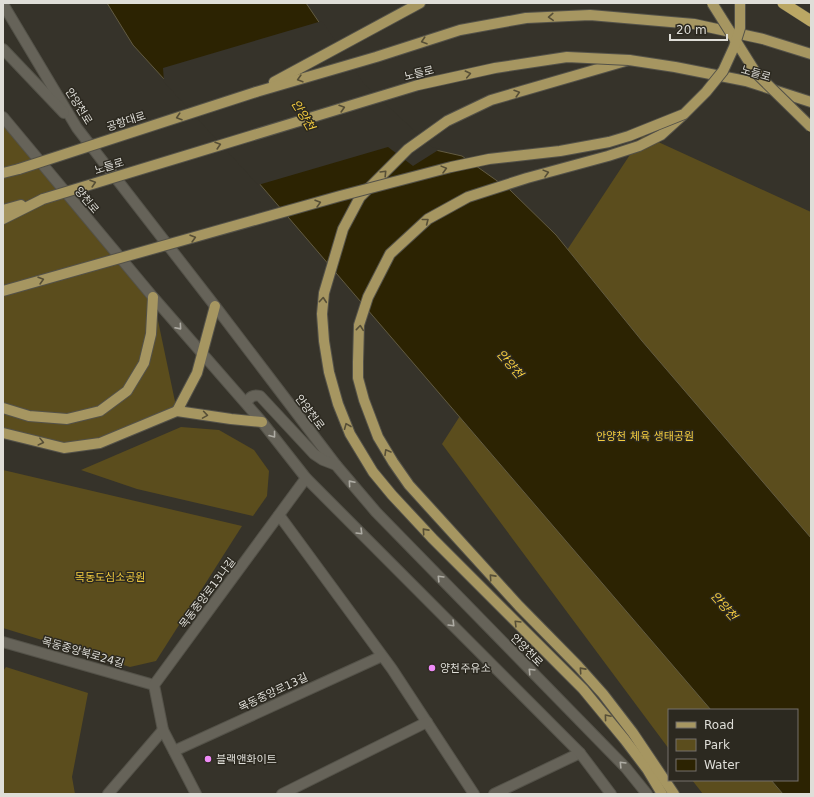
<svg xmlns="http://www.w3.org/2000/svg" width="814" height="797" font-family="'DejaVu Sans','Noto Sans KR',sans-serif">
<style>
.green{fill:#5b4d1d}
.water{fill:#2c2302;stroke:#625b42}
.pier{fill:#36332a}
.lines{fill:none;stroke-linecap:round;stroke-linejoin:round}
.minor-casing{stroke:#545249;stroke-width:12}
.secondary-casing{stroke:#545249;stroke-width:12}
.primary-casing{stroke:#545249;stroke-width:12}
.trunk-casing{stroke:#545249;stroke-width:12}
.minor{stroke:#666359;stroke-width:10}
.secondary{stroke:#666359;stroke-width:10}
.primary{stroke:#a69661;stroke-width:10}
.trunk{stroke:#bba764;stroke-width:11}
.primary-bridge-casing{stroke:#545249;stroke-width:12;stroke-linecap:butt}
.primary-bridge{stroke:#a69661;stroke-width:10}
.oneway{stroke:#574f37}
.oneway2{stroke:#afada5}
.poi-dot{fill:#ef8bf7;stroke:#2c2920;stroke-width:1.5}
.labels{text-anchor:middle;stroke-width:3;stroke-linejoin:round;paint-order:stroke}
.street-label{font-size:11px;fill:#dfded8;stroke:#2c2920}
.park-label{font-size:11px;fill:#f3cc3e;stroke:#2c2920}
.poi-label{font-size:11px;fill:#dfded8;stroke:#2c2920;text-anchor:start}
.water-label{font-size:12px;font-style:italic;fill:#f4cc3f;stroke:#2c2920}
</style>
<rect width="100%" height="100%" fill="#36332a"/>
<g class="green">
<path d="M3 117 153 297 177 411 100 443 64 448 3 433Z"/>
<path d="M643 135 811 212V794H703L692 780H797V710H669V749L442 444 538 294Z"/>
<path d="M181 427 219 430 254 450 269 471 267 496 253 516 137 489 81 470Z"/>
<path d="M3 470 242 526 156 661 130 667 3 628Z"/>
<path d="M6 667 88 693 72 777 75 794H3V671Z"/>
</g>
<path class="water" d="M107 3H306L362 86 431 149 462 156 510 190 556 235 642 341 811 538V794H783L771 780H797V710H711L258 182 133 45Z"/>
<path class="pier" d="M322 21 364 84 432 147 440 149 413 166 388 147 258 185 164 82 163 68Z"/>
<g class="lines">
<g class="minor-casing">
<g id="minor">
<path d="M279 515 392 669 474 794"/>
<path d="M3 642 154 685"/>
<path d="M174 751 382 656"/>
<path d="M108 794 163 730"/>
<path d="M196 794 163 730 154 685 306 478"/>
<path d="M282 794 427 722"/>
<path d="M494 794 580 753"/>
</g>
</g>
<g class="secondary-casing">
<g id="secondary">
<path d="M3 4 77 128 215 306 336 465 376 512 626 768 647 794"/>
<path d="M3 49 64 113"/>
<path d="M3 117 153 297 262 422 306 478 580 753 611 794"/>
<path d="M246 403C250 397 253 394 260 396L314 454 323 460 336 465"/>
</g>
</g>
<g class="primary-casing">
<g id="primary">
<path d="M274 82 420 3"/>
<path d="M256 92 376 57 460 30 526 18 590 15 694 24 763 39 811 54"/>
<path d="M3 173 19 169"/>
<path d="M3 210 21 205"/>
<path d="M3 219 43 199"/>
<path d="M3 408 29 416 67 419 100 411 127 391 144 363 151 334 153 297"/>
<path d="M177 411 197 373 215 306"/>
<path d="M3 433 64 448 100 443 177 411 231 419 262 422"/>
<path d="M662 794 647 769 625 740 583 689 433 539 392 495 373 472 350 434 338 404 329 372 324 341 322 314 324 293 343 229 360 197 408 149 447 121 491 100 629 60 675 67 746 81 811 102"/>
<path d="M674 794 633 733 603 694 578 666 519 606 409 485 393 462 378 437 364 400 358 378V362L359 325 368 297 390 254 428 219 468 197 527 178 608 156 639 146 661 135 683 115"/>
</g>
</g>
<g class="trunk-casing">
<path id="trunk" d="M783 3 811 21"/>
</g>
<use href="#minor" class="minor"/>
<use href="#secondary" class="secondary"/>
<use href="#primary" class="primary"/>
<use href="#trunk" class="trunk"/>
<g class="primary-bridge-casing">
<g id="primary-bridge">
<path d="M712 3 756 73 811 127"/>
<path d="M19 169 256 92"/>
<path d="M43 199 418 85 495 68 567 57 629 60"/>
<path d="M3 291 340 196 451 167 489 159 560 151 609 142 629 136 684 114 706 92 723 71 734 47 740 28V3"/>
</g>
</g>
<use href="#primary-bridge" class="primary-bridge"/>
</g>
<defs><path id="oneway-chevron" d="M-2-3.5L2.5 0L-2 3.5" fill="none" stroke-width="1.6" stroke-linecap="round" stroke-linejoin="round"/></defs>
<g class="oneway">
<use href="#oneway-chevron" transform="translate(551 17) rotate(177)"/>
<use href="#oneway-chevron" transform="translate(424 41) rotate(162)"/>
<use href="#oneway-chevron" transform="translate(468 74) rotate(-12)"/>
<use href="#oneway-chevron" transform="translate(300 79) rotate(164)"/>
<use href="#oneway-chevron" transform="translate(517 93) rotate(-17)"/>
<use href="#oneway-chevron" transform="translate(342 108) rotate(-17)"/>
<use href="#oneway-chevron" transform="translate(179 117) rotate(162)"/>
<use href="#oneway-chevron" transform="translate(218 145) rotate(-17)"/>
<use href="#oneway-chevron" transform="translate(444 169) rotate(-15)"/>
<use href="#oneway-chevron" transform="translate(384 173) rotate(-46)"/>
<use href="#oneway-chevron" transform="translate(546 173) rotate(-15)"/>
<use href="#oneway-chevron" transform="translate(93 183) rotate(-17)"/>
<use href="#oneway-chevron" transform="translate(318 203) rotate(-16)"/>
<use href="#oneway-chevron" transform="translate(426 221) rotate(-38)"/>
<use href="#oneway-chevron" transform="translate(193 238) rotate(-16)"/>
<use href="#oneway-chevron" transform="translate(41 280) rotate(-16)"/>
<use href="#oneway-chevron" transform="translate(323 300) rotate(-85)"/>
<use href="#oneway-chevron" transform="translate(360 328) rotate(-84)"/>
<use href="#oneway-chevron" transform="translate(205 415) rotate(9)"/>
<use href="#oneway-chevron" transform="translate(347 426) rotate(-112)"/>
<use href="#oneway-chevron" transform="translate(41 442) rotate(14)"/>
<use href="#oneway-chevron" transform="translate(387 452) rotate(-120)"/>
<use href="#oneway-chevron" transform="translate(425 531) rotate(-132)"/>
<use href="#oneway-chevron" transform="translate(492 577) rotate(-132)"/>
<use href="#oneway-chevron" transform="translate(517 623) rotate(-135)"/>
<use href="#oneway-chevron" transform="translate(582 670) rotate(-132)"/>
<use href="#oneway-chevron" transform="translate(607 717) rotate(-130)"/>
</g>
<g class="oneway2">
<use href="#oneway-chevron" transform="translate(179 327) rotate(49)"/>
<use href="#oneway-chevron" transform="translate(273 435) rotate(52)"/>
<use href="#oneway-chevron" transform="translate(351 483) rotate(-131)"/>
<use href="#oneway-chevron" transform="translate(360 532) rotate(45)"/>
<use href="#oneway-chevron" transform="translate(440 578) rotate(-134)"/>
<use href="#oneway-chevron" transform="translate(452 624) rotate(45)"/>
<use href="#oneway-chevron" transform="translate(531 671) rotate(-134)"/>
<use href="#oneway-chevron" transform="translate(622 764) rotate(-134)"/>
</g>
<g class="poi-dot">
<circle cx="432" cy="668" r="4"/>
<circle cx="208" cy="759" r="4"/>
</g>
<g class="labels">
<g class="street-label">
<text transform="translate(419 73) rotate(-14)" y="4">노들로</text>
<text transform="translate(756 73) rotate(16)" y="4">노들로</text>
<text transform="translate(79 106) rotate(58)" y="4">안양천로</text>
<text transform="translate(126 121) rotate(-18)" y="4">공항대로</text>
<text transform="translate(109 166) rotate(-17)" y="4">노들로</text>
<text transform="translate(87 200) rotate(50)" y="4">양천로</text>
<text transform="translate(310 412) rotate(53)" y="4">안양천로</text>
<text transform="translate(207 593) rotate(-53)" y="4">목동중앙로13나길</text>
<text transform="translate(527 650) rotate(46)" y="4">안양천로</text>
<text transform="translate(83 652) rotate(16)" y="4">목동중앙북로24길</text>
<text transform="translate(273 692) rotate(-25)" y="4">목동중앙로13길</text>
</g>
<g class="park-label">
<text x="645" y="440">안양천 체육 생태공원</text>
<text x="110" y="581">목동도심소공원</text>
</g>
<g class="poi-label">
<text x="440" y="672">양천주유소</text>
<text x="216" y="763">블랙앤화이트</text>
</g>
<g class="water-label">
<text transform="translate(303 115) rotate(59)" y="4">안양천</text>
<text transform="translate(510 364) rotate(49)" y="4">안양천</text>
<text transform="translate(724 606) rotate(49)" y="4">안양천</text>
</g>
</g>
<rect width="814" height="797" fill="none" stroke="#dfded8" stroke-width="8"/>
<rect x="668" y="709" width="130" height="72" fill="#2c2920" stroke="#74716a"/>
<rect x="676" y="722" width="20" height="6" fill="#a69661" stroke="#74716a"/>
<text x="704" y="729" font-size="12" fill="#dfded8">Road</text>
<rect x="676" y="739" width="20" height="12" fill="#5b4d1d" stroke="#74716a"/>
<text x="704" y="749" font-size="12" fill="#dfded8">Park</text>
<rect x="676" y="759" width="20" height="12" fill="#2c2302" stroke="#74716a"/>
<text x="704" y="769" font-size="12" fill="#dfded8">Water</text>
<path d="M670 34v6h57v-6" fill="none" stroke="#dfded8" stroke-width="2"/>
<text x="676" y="34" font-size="12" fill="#dfded8" stroke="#2c2920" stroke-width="3" paint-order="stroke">20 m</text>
</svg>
